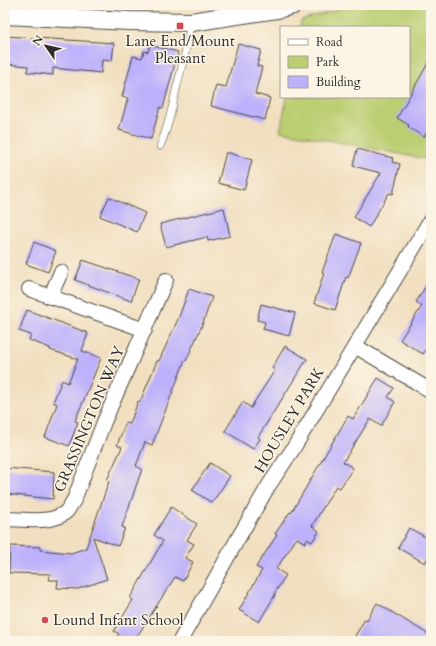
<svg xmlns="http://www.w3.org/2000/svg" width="436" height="646" font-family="Cardo,serif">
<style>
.green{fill:#bbce72;stroke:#737c4e}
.building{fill:#bdb1fc}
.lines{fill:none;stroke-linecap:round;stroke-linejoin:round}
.service-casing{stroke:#494641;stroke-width:8}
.minor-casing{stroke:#494641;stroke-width:16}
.tertiary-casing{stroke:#494641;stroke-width:20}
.service{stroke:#fff;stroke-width:7}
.minor{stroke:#fff;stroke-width:14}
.tertiary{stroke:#fff;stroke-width:18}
.poi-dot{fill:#d1495b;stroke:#fcf5e5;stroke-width:1.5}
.labels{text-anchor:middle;stroke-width:3;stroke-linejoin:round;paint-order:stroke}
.poi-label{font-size:15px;fill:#2b2b2b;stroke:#fcf5e5}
.street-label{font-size:15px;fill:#2b2b2b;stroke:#fcf5e5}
</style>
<rect width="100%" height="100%" fill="#fcf5e5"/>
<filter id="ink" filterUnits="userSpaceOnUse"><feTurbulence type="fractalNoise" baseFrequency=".025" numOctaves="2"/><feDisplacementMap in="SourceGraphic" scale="8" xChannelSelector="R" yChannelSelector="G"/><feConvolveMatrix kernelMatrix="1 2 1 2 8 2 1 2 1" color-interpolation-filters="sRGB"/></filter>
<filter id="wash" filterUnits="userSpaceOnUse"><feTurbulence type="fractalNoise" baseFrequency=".012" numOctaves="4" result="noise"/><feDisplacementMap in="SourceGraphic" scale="16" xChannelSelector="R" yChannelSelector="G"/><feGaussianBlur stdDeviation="0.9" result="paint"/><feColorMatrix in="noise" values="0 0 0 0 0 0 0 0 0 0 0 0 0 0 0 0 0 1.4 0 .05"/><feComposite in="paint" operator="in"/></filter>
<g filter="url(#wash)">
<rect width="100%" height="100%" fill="#f1dfc0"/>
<path class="green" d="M352 5H431V160L280 131 287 97H409V27H300L301 21Z"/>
<g id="blocks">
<g class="building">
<path d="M5 36 114 43 112 61 102 60 101 73 53 68V75L27 72 28 66 6 64Z"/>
<path d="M238 44 261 50 257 66 262 67 255 94 270 98 265 120 211 106 216 85 226 87Z"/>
<path d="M150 45 178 52 163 108 160 107 151 139 119 130 128 98 122 97 133 56 142 58 144 51 148 52Z"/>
<path d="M431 58V135L427 132 424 137 408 127 409 125 397 118Z"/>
<path d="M357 149 393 158 392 162 400 164 393 194 389 193 369 227 354 217 381 173 353 166Z"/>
<path d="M226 152 252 160 244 190 218 183Z"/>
<path d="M109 197 145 213 137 232 100 216Z"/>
<path d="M224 208 230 236 208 241 207 237 166 247 160 224Z"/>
<path d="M336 234 361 243 348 278 346 277 335 310 314 303 324 273 322 272Z"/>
<path d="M34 242 56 251 48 272 26 264Z"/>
<path d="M83 260 139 279 131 301 75 280Z"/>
<path d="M431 278V341L423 354 400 340 422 306 416 302Z"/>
<path d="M189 289 212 297 203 323 186 361 185 360 152 445 145 442 136 466 142 469 122 527 125 528 118 546 93 537 107 579 78 589 57 588 58 580H49L50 574 9 573 10 546 40 547V550L71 553 86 548 109 481 107 480 122 447 117 445 126 422 130 424 138 401 140 402 157 361H159L179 317Z"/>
<path d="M261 304 295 313 289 336 263 329 265 322 257 320Z"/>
<path d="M27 310 88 333 82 351 101 358 75 421 78 422 69 446 45 437 57 404 53 402 62 380 68 383 78 359 50 350V348L29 340 31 335 19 331Z"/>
<path d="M285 346 307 359 258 437 260 439 253 449 225 431 243 402 251 408 255 401 275 370 272 368Z"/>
<path d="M378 378 394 388 388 397 395 402 381 426 370 419 343 462 353 468 340 488 336 486 312 526 319 531 312 542 307 539 305 543 297 538 276 569 286 575 274 594 275 595 259 622 239 610 262 570 256 567 277 535 275 534 290 512 291 513 348 416 353 419Z"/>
<path d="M210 463 230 476 212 503 192 490Z"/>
<path d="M5 468 54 472 53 499 5 494Z"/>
<path d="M171 507 197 524 187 540 194 544 185 558 193 562 183 581 175 577 134 641H114L119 634 114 631 133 600 130 598 163 541 154 535Z"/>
<path d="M409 528 431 540V552L425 563 398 548Z"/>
<path d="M377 603 431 636V641H363L355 636 365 619 367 620Z"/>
</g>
</g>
</g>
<g filter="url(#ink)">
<use href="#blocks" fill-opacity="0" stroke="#494641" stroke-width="1"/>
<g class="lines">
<g class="service-casing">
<path id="service" d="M160 146C168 128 172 109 176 90 182 66 188 47 190 23"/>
</g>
<g class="minor-casing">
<g id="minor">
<path d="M68 18 69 5"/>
<path d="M29 289 145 330"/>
<path d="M50 297 61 272"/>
<path d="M355 346 431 391"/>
<path d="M5 519C23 519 53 525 67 511 69 508 72 503 74 500L104 422 166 280"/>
<path d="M180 641 240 535 269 485 293 449 431 219"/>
</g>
</g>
<g class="tertiary-casing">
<path id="tertiary" d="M5 15 130 21 191 22 277 9 293 5"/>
</g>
<use href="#service" class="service"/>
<use href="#minor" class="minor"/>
<use href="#tertiary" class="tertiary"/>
</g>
</g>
<g class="poi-dot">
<rect x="176" y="22" width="8" height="8" rx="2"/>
<circle cx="45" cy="620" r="4"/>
</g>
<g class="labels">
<g class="poi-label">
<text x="180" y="46">Lane End/Mount<tspan x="180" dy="17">Pleasant</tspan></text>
<text x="53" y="625" text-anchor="start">Lound Infant School</text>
</g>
<g class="street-label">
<text transform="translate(89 419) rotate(-67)" y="5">GRASSINGTON WAY</text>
<text transform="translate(289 420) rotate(-59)" y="5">HOUSLEY PARK</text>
</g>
</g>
<rect width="436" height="646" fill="none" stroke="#fcf5e5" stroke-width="20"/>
<rect x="280" y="26" width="130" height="72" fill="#fcf5e5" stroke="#a8a49b"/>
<rect x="288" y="39" width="20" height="6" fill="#ffffff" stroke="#a8a49b"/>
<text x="316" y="46" font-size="12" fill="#2b2b2b">Road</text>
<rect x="288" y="56" width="20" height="12" fill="#bbce72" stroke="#a8a49b"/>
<text x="316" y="66" font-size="12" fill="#2b2b2b">Park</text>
<rect x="288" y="76" width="20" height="12" fill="#bdb1fc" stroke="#a8a49b"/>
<text x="316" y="86" font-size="12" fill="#2b2b2b">Building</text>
<g transform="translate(46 46) rotate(304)" stroke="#fcf5e5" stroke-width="3" paint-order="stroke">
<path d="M0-3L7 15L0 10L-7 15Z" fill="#2b2b2b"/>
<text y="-6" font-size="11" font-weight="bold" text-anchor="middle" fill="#2b2b2b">N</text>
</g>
</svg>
